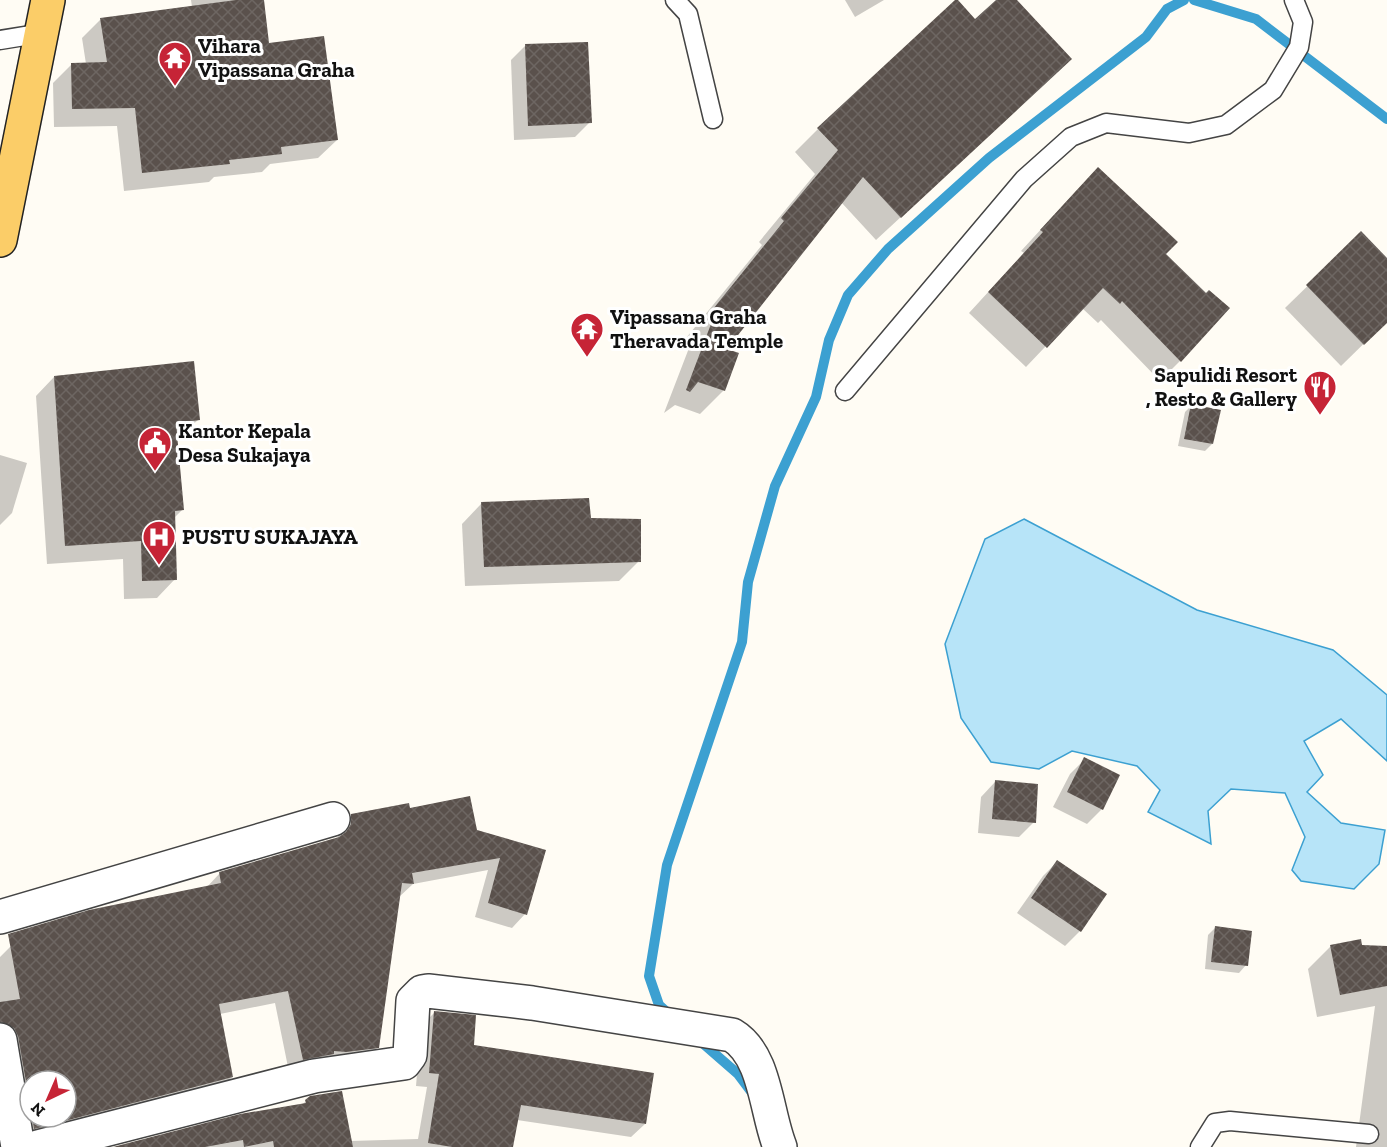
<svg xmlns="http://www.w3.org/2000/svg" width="1387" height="1147" font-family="'Zilla Slab',serif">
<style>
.water{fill:#b7e4f8;stroke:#3ca0d1;stroke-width:1.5}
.shadow{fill:#0003;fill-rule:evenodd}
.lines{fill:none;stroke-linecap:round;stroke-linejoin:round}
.stream{stroke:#3ca0d1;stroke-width:10}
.building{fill:url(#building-cross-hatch)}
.lane-casing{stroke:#444;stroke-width:21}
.street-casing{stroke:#444;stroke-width:36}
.primary-casing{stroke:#222;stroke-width:36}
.lane{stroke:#fff;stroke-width:18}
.street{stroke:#fff;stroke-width:33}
.primary{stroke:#fbcd68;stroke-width:33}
.labels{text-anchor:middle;stroke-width:6;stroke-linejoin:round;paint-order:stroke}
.poi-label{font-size:21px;font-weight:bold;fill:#111;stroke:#fff;text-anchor:start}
</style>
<defs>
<pattern id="building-cross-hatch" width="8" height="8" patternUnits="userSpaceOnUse" patternTransform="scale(1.5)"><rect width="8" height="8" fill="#5a514c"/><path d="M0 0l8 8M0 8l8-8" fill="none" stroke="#6d6662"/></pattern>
</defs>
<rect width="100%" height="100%" fill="#fffcf4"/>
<path class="water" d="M1024 519 1197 610 1333 650 1387 695V761L1341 719 1304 741 1323 775 1307 792 1341 823 1385 830 1379 864 1354 889 1301 881 1292 870 1305 837 1285 793 1231 789 1208 811 1211 844 1148 812 1160 790 1137 766 1072 751 1039 769 991 762 961 718 945 644 985 539Z"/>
<g class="shadow">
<path d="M191 0H263L268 45 337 140 318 158 270 164 262 172 214 177 209 182 124 191 117 126 54 127 53 83 72 64H86L82 38 101 19 192 7Z"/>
<path d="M845 0H884L855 17Z"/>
<path d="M998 0H1015L1047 82 876 240 841 202 724 349 737 354 723 391 700 414 675 405 664 413 689 348 682 343 762 245 759 242 815 174 795 152 818 129 975 21Z"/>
<path d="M526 45 590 122 575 137 514 140 511 60Z"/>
<path d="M1078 189 1164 254 1180 361 1160 381 1101 320 1098 323 1082 308 1026 367 969 313 1024 253 1021 251Z"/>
<path d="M1361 234 1387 261V321L1341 366 1285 308Z"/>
<path d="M54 377 198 420 176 439 183 509 173 519 175 579 157 598 124 599 123 559 47 564 36 396Z"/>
<path d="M1192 405 1212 444 1205 451 1178 446 1185 412Z"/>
<path d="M0 455 27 463 12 513 0 525Z"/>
<path d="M481 504 589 520 639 561 619 581 465 586 462 524Z"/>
<path d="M1085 759 1102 809 1087 824 1053 807 1070 774Z"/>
<path d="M995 782 1034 822 1019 837 978 833 981 797Z"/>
<path d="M409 809 544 851 525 914 512 928 475 917 488 870 413 884 399 897 378 1047 364 1061 289 1072 275 1003 220 1014 232 1077 218 1091 21 1141 0 1041V957L10 947 206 888 220 873 338 838V829L352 815ZM30 1081H66V1117H30Z"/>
<path d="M1058 861 1105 894 1080 931 1065 946 1017 913 1043 876Z"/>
<path d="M1215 928 1246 965 1239 973 1205 969 1208 935Z"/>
<path d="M1331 946 1369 986 1387 968V1147H1356L1375 1006 1317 1017 1308 969Z"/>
<path d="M434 1013 472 1046 645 1124 631 1137 517 1120 512 1147H119L302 1105 306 1101 350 1141 418 1139 427 1087 416 1086 421 1026Z"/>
</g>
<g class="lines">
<g class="stream">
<path d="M1194 0 1256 19 1387 119"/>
<path d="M671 1016 659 1005 649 976 667 865 742 642 748 582 775 486 816 397 829 340 848 295 888 249 989 158 1146 37 1167 9 1184 0"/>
<path d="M699 1040 738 1074 753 1094"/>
</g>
</g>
<g class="building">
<path d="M236 0H264L269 43 324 36 338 140 281 147 282 154 229 160 230 164 142 173 135 108 72 109 71 63 107 62 100 18Z"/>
<path d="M955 0H958L975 19 996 0H1017L1072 59 901 218 863 177 727 349 739 353 725 391 698 382 690 392 686 390 711 324 705 319 784 221 781 218 838 150 817 128Z"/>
<path d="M588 42 592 123 528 126 525 44Z"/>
<path d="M1098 167 1178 242 1166 254 1206 293 1209 290 1230 308 1181 362 1122 301 1120 304 1103 288 1047 348 988 292 1043 232 1040 230Z"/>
<path d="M1361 231 1387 258V323L1364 345 1306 285Z"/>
<path d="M194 361 200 420 176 423 184 510 175 511 177 580 142 581 141 541 65 546 54 376Z"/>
<path d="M1191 404 1221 410 1213 444 1184 439Z"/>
<path d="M589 498 591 518 641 519V562L484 567 481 502Z"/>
<path d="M1084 757 1120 775 1103 810 1067 792Z"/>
<path d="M995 780 1038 784 1036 823 992 819Z"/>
<path d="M470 796 477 830 546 850 527 915 488 903 500 858 412 873 414 884 402 883 379 1048 346 1052 334 1051V1054L303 1060 288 991 219 1004 233 1077 34 1129 32 1117H66V1081H30V1105L18 1036 14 1028 0 1022V1002L20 999 8 934 89 910 221 883 219 872 339 837 346 832 351 824V814L409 803 410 808Z"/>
<path d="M1057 860 1107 894 1081 932 1031 898Z"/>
<path d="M1215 926 1252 931 1248 966 1211 962Z"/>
<path d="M1361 939 1362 945 1387 946V986L1340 995 1330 945Z"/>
<path d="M434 1011 476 1015 474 1045 654 1073 646 1124 521 1105 513 1147H452L428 1143 439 1074 429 1073Z"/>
<path d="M342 1091 353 1147H274L273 1141 244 1147 243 1140 205 1147H113L240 1114 306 1103 305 1100 310 1096Z"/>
</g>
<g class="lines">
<g class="lane-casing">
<g id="lane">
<path d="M675 0 688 14 713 119"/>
<path d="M0 40 43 33"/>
<path d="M845 391 1024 179 1071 137 1106 123 1189 133 1226 125 1273 90 1299 47 1303 22 1294 0"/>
<path d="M1200 1147 1215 1123 1230 1121 1369 1134"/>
</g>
</g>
<g class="street-casing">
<g id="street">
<path d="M0 917 333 819"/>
<path d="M0 1040 18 1147"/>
<path d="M38 1147 314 1076 404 1063 410 1055 413 1001 422 992 428 991 532 1003 732 1035C766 1055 766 1113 780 1147"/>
</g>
</g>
<g class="primary-casing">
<path id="primary" d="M0 240 48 0"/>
</g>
<use href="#lane" class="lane"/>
<use href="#street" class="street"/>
<use href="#primary" class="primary"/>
</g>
<defs>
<g id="temple-pin" transform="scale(1.725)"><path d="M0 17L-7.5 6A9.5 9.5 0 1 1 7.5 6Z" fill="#c62436" stroke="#fff"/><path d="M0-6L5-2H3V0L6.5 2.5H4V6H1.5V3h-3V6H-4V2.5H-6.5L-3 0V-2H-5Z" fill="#fff"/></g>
<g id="restaurant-pin" transform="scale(1.725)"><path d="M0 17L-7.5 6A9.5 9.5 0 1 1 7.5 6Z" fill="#c62436" stroke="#fff"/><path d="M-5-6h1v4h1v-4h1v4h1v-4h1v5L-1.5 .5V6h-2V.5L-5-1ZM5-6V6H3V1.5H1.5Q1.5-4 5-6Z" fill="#fff"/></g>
<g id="civic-pin" transform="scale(1.725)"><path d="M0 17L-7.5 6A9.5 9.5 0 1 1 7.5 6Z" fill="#c62436" stroke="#fff"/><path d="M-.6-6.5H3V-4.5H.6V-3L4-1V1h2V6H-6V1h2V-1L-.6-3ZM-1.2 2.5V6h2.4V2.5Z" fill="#fff"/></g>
<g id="hospital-pin" transform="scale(1.725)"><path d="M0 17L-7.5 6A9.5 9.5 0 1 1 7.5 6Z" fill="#c62436" stroke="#fff"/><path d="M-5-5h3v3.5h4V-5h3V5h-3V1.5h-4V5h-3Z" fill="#fff"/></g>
</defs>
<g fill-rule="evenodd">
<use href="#temple-pin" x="175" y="58"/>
<use href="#temple-pin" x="587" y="329"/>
<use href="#restaurant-pin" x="1320" y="387"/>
<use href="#civic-pin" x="155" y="443"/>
<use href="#hospital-pin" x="159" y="537"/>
</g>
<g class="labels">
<g class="poi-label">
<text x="198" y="53">Vihara<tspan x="198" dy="24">Vipassana Graha</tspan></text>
<text x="610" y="324">Vipassana Graha<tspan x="610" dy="24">Theravada Temple</tspan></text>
<text x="1297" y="382" text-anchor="end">Sapulidi Resort<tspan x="1297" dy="24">, Resto &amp; Gallery</tspan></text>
<text x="178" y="438">Kantor Kepala<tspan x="178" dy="24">Desa Sukajaya</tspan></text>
<text x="182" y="544">PUSTU SUKAJAYA</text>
</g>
</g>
<g transform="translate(48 1099) rotate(224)"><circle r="28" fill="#ffffff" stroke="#a0a0a0" stroke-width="1.5"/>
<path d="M0-4.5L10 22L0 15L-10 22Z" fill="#c62436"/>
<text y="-9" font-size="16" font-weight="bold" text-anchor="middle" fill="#111111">N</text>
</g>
</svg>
